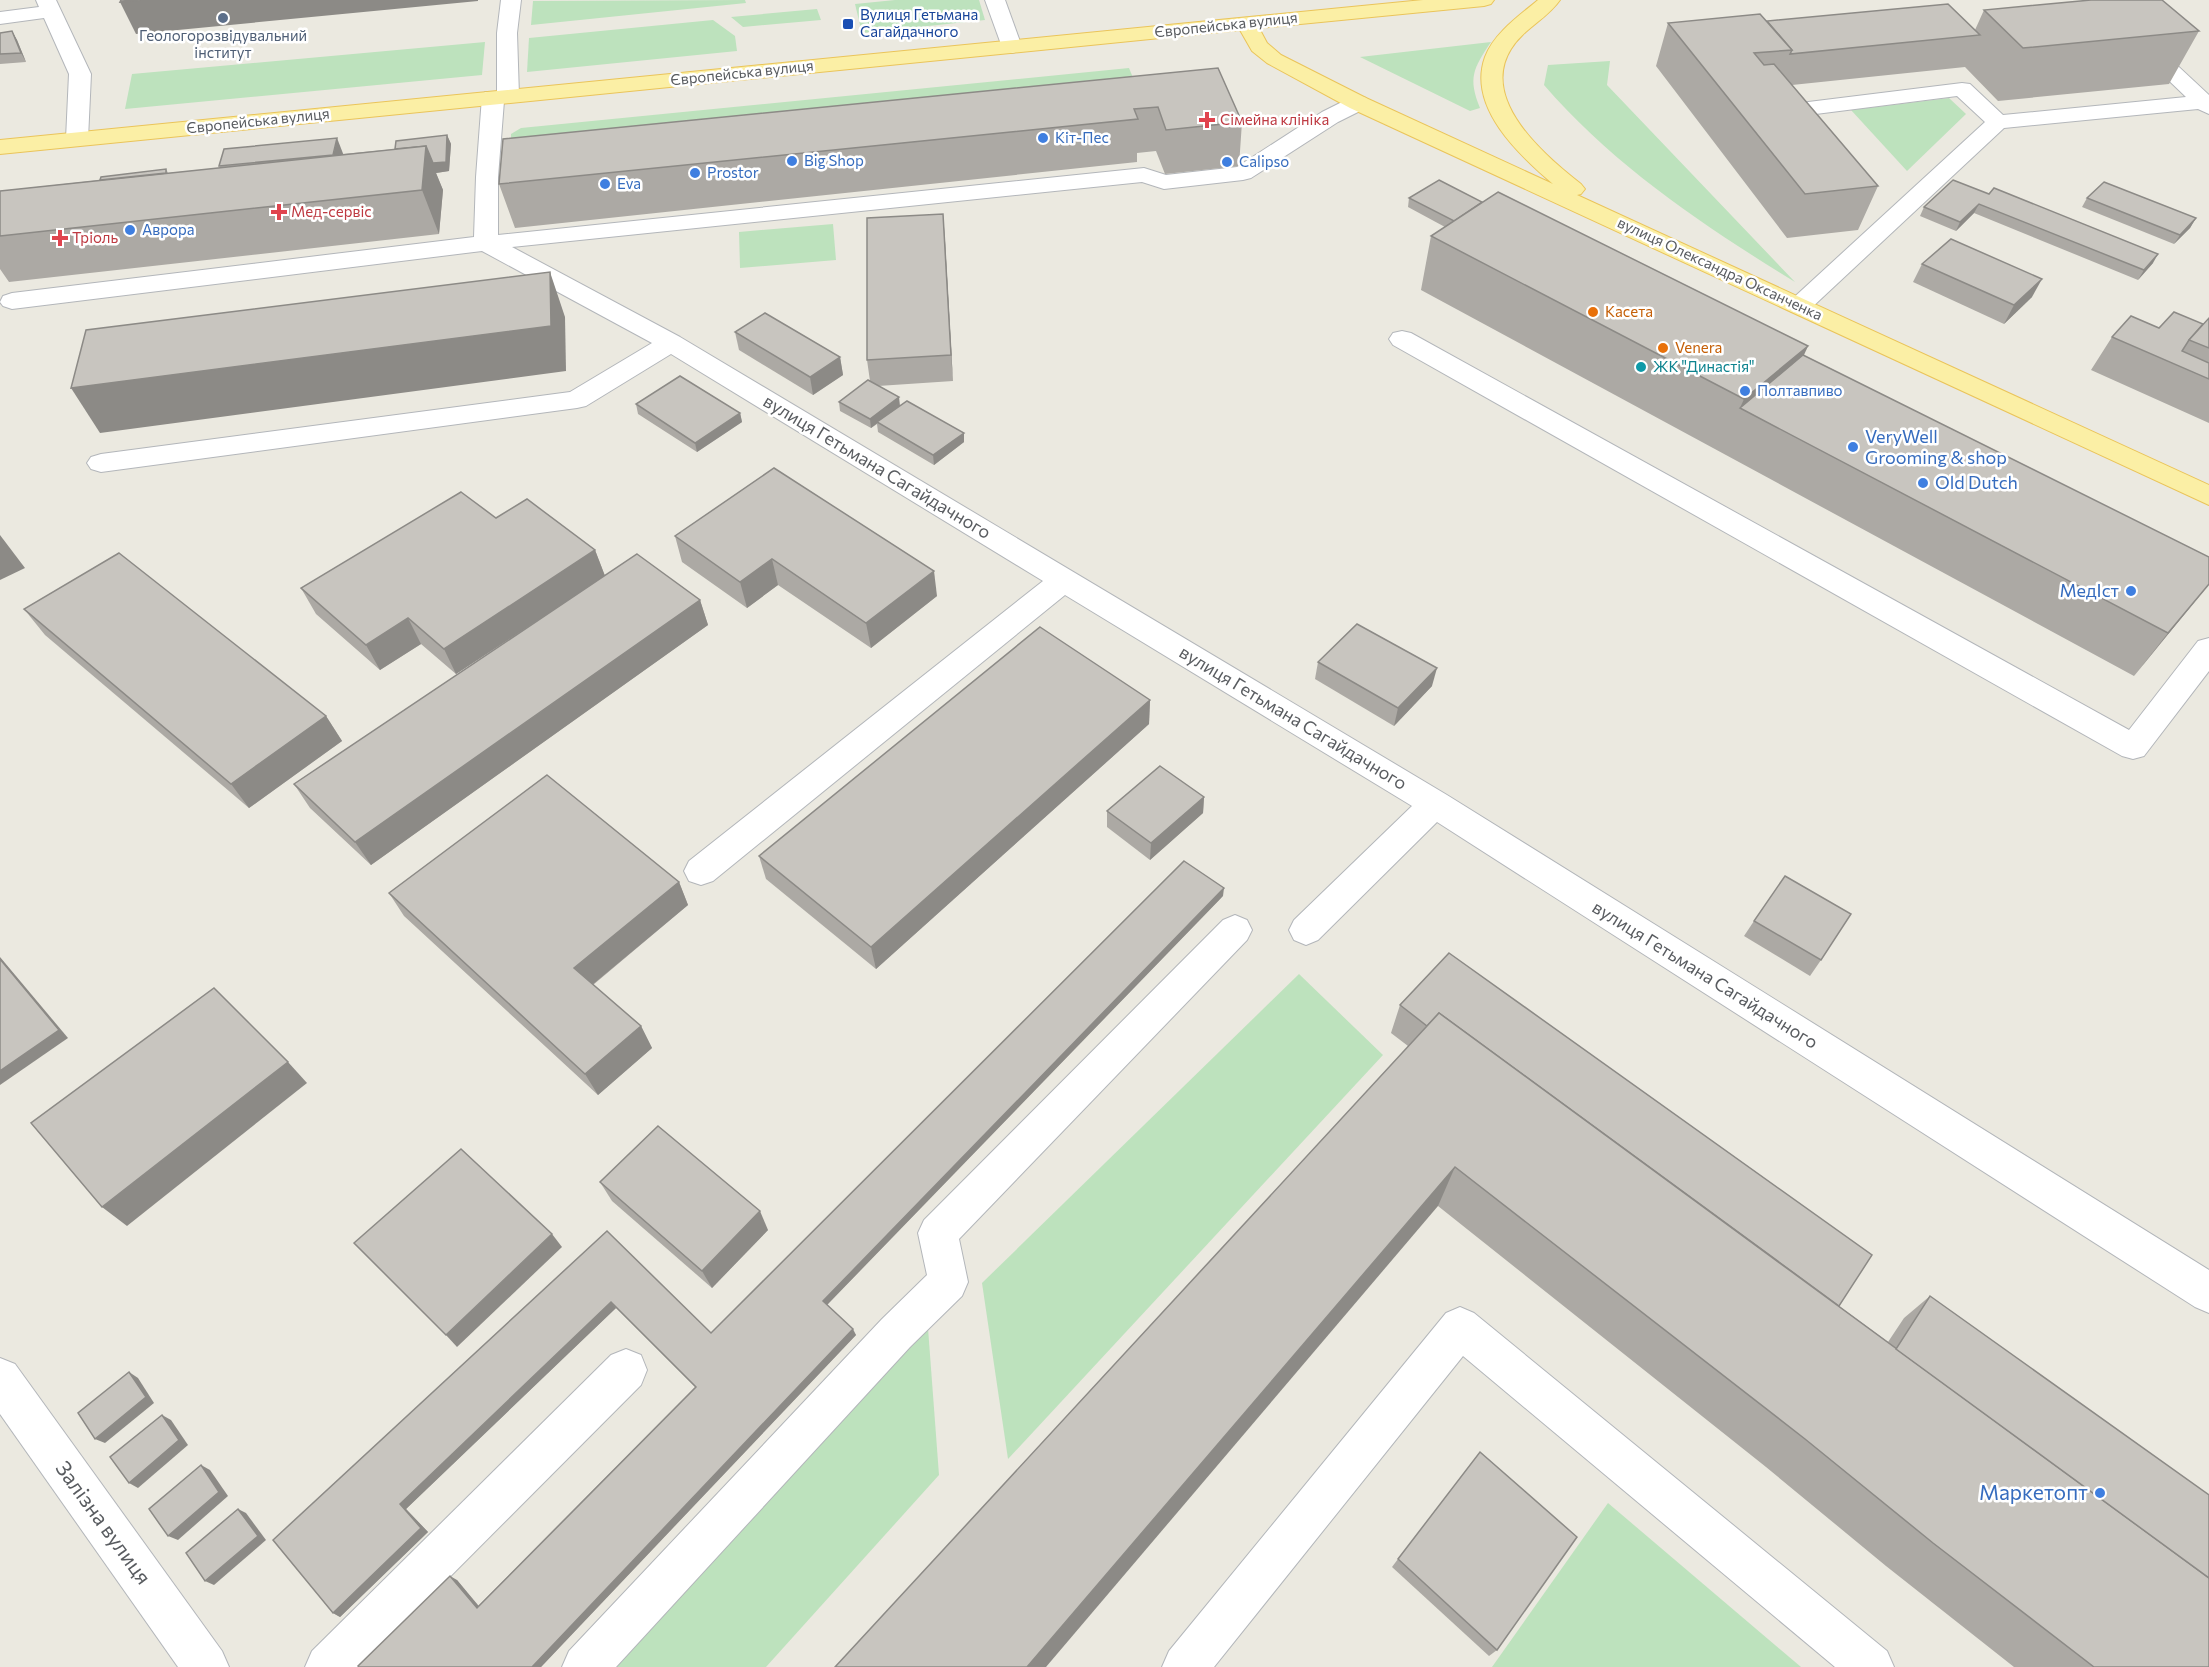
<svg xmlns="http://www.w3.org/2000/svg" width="2209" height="1667" font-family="Commissioner,sans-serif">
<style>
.green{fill:#bde2bd}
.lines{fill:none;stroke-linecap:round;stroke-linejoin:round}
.minor-casing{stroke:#b3b6ba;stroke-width:2}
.major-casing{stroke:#eac45a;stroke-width:2}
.minor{fill:#fff;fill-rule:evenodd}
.major{fill:#fbefa5;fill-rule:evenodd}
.wall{fill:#aca9a4}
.shaded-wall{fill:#8c8a86}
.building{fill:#c8c5bf;stroke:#8c8a86;stroke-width:1.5}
.service-dot{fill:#5c6f8a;stroke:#fff;stroke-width:2}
.transit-dot{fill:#1a4fb4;stroke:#fff;stroke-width:2}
.health-dot{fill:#e0444e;stroke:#fff;stroke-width:2}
.shop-dot{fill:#3f7fe0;stroke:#fff;stroke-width:2}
.food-dot{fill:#e8710a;stroke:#fff;stroke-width:2}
.culture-dot{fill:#0f9aa8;stroke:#fff;stroke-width:2}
.labels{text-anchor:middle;stroke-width:5;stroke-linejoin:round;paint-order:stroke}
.far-transit-label{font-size:15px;fill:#164399;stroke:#fff;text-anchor:start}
.far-street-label{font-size:15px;fill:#595c60;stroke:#fff}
.far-service-label{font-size:15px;fill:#4e5e75;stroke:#fff}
.far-health-label{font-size:15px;fill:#be3a42;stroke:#fff;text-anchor:start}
.far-shop-label{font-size:15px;fill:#366cbe;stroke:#fff;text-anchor:start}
.far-food-label{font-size:15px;fill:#c56008;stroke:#fff;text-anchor:start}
.far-culture-label{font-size:15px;fill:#0d838f;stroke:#fff;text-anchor:start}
.shop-label{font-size:18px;fill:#366cbe;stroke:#fff;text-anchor:start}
.street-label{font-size:18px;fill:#595c60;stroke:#fff}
.near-shop-label{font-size:21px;fill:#366cbe;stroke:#fff;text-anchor:end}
.near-street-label{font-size:21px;fill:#595c60;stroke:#fff}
</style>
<rect width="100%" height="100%" fill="#ebe9e0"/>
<g class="green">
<path d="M745 0 746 3 531 25 533 1Z"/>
<path d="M895 0H979L985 20 862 33 855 4Z"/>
<path d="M817 9 821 20 743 27 731 17Z"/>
<path d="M713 20 735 36 737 51 527 72 529 38Z"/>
<path d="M485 42 482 75 125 109 132 74Z"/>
<path d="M1491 42C1473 69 1468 78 1480 108L1470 111 1360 57Z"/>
<path d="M1610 61 1607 85 1795 282C1704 226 1614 166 1544 85L1548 65Z"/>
<path d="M1129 68 1142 100 511 141V134L521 128Z"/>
<path d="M1949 98 1966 114 1907 171 1851 110Z"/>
<path d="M833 224 836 260 740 268 739 232Z"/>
<path d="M1299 974 1383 1055 1008 1459 982 1283Z"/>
<path d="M928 1328 939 1475 766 1667H616Z"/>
<path d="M1608 1503 1801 1667H1492Z"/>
</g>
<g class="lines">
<g class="minor-casing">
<g id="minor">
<path d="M36 0H56L91 74 88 139 85 144 77 146 69 144 66 139 69 74 44 18 0 24V12L39 7Z"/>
<path d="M501 0H521L517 33 519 96 516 101H504L498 177V235L1144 168 1166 175 1237 167 1322 112 1350 98 1358 96 1366 98 1369 103 1366 108 1338 122 1251 178 1243 180 1164 189 1142 182 512 247 680 337 1447 795 2209 1270V1313L2195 1307 1437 822 1318 940 1306 945 1294 940 1289 930 1294 920 1412 806 1065 595 713 881 701 885 689 881 684 871 689 861 1043 581 671 354 586 406 577 408 101 472 91 469 87 463 91 457 101 454 570 392 652 343 482 251 12 309 3 306 0 302 3 296 12 293 474 237 476 177 482 97 485 92H497V33Z"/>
<path d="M985 0H1005L1022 47 1019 51 1012 53 1005 51 1002 47Z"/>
<path d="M2085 0H2107L2209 95V114L2198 109 2004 128 1808 311 1799 314 1790 311 1787 306 1790 301 1985 122 1957 96 1808 115 1819 128 1816 133C1799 137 1790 123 1781 110L1784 105 1962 83 1970 84 2003 115 2186 97Z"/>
<path d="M1402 331 1411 333 2129 730 2198 641 2209 638V671L2144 756 2133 759 2122 756 1393 345 1389 339 1393 333Z"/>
<path d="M1235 915 1247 920 1252 930 1247 940 959 1239 968 1282 962 1296 910 1347 616 1667H562L569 1651 882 1319 927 1275 918 1233 924 1220 1223 920Z"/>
<path d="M1460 1307 1474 1313 1887 1651 1894 1667H1835L1463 1356 1214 1667H1162L1169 1651 1446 1313Z"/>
<path d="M626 1349 641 1355 647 1370 641 1385 360 1667H305L312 1651 611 1355Z"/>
<path d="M0 1358 15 1364 222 1651 229 1667H178L0 1414Z"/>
</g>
</g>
<g class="major-casing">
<path id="major" d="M1423 0H1494L1491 4 1484 6 1259 28 1267 43 1281 55 1366 98 1553 184C1519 155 1467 107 1485 57 1494 33 1519 16 1538 0H1560C1547 19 1523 29 1511 49 1479 100 1545 156 1581 184L1585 189 1581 194 1577 195 2209 485V505L1350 108 1267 63 1252 51 1240 30 0 154V140Z"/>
</g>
<use href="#minor" class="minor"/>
<use href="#major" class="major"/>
</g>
<g class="wall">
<path d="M1984 10 2199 31 2169 84 1998 101 1965 67 1792 85 1878 186 1858 230 1787 238 1656 66 1668 23 1975 30Z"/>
<path d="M12 31 17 40 26 62 0 64V33Z"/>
<path d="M1218 68 1242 122 1239 166 1165 174 1156 151 1137 153V162L515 228 499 184Z"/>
<path d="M447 135 451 144 449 171 436 173 443 190 439 234 9 282 0 269V191L100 180 166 169 168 173 220 168 219 166 395 149Z"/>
<path d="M1953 180 2153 263 2138 280 1974 213 1956 231 1920 216 1924 207Z"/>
<path d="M1409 198 1482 202 1808 346 1803 355 2209 584 2134 676 1421 290 1431 236 1445 227 1408 207Z"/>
<path d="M2087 198 2196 218 2190 228 2174 244 2082 207Z"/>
<path d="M943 214 945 241 953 381 878 386 900 406 964 442 934 465 878 432 877 424 871 428 840 411 839 402 870 381 867 360Z"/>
<path d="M1922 264 2032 297 2004 324 1913 282Z"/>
<path d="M2209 318V423L2091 370 2112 337 2203 324Z"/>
<path d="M735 332 840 357 843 375 813 395 739 350Z"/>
<path d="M636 404 740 413 742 422 697 452 638 414Z"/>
<path d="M496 518 595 550 605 576 700 600 708 625 371 865 310 808 294 784 604 577 456 674 421 644 380 670 316 614 301 588Z"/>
<path d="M675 536 937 596 871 648 778 585 747 608 682 562Z"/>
<path d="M24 609 326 716 342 741 249 808 45 635Z"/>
<path d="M1318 662 1432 686 1394 726 1315 679Z"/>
<path d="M1150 700 1149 724 876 969 766 879 759 856Z"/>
<path d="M1204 797 1203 813 1150 860 1107 827V811Z"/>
<path d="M679 882 688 905 593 985 641 1026 652 1048 598 1095 404 916 389 893Z"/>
<path d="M1223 896 827 1305 856 1335 541 1667H359L457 1580 478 1606 695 1387 616 1308 406 1509 428 1532 340 1617 333 1613 273 1540 607 1231 711 1333Z"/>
<path d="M1754 921 1821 960 1810 976 1744 936Z"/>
<path d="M1400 1005 1839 1306 1888 1342 1904 1318 1930 1296 2209 1667H2014L1886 1566 1766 1467 1438 1206 1408 1046 1391 1033Z"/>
<path d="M600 1182 768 1230 712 1288 612 1201Z"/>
<path d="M1398 1559 1497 1650 1489 1656 1392 1567Z"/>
</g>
<g class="shaded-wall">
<path d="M140 0H478V1L136 34 120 2Z"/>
<path d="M12 31 17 40 26 62 21 53Z"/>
<path d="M447 135 451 144 449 171 436 173 443 190 439 234 422 190 426 146Z"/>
<path d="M337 138 344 156H333Z"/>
<path d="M1979 204 1974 213 1956 231 1960 222Z"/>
<path d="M943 214 945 241 953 381 951 355Z"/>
<path d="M2196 218 2190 228 2174 244 2180 235Z"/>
<path d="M2158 254 2153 263 2138 280 2144 270Z"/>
<path d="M550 272 565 317 566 371 100 433 71 388Z"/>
<path d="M2042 279 2032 297 2004 324 2014 305Z"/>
<path d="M1808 346 1784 400 1740 408 1744 399Z"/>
<path d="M840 357 843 375 813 395 810 377Z"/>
<path d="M899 397 900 406 871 428 870 419Z"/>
<path d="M740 413 742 422 697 452 695 443Z"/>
<path d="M964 433V442L934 465 933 455Z"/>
<path d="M0 535 25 568 0 580Z"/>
<path d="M595 550 605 576 456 674 444 649Z"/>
<path d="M772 559 778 585 747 608 740 582Z"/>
<path d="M934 571 937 596 871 648 866 623Z"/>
<path d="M2209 584 2134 676 2168 633Z"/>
<path d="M700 600 708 625 371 865 355 842Z"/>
<path d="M408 618 421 644 380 670 366 645Z"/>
<path d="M1437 668 1432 686 1394 726 1398 708Z"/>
<path d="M1150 700 1149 724 876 969 871 947Z"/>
<path d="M326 716 342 741 249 808 231 784Z"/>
<path d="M1204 797 1203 813 1150 860 1151 843Z"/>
<path d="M679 882 688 905 586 990 574 968Z"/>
<path d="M1224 888 1223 896 825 1307 823 1301Z"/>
<path d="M0 957 68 1038 0 1085Z"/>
<path d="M641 1026 652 1048 598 1095 585 1074Z"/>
<path d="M288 1062 307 1083 127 1226 102 1207Z"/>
<path d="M1455 1167 1438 1206 1046 1667H1027Z"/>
<path d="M760 1211 768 1230 712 1288 702 1271Z"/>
<path d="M552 1234 562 1247 457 1347 446 1335Z"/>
<path d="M611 1302 616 1308 406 1509 428 1532 340 1617 333 1613 400 1504Z"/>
<path d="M853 1329 856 1335 541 1667H532Z"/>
<path d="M129 1372 138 1378 154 1403 105 1443 95 1439Z"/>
<path d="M162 1415 171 1420 188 1445 138 1488 129 1483Z"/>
<path d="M201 1465 210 1470 228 1496 178 1540 168 1536Z"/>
<path d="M238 1509 246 1513 266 1540 214 1585 205 1581Z"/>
<path d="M450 1576 457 1580 483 1611 477 1608Z"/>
</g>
<g class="building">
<path d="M121 0H140L120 2Z"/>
<path d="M2091 0H2162L2199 31 2023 48 1984 10Z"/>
<path d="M1948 4 1980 35 1790 54 1792 50 1767 21Z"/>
<path d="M1760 14 1792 50 1754 53 1764 65 1774 64 1878 186 1805 194 1668 23Z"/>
<path d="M12 31 21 53 0 54V33Z"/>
<path d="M1218 68 1242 122 1166 130 1158 107 1134 109 1138 119 499 184 503 139Z"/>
<path d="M447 135 446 162 433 163 426 146 395 149 396 141Z"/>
<path d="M337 138 333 155 219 166 224 149Z"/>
<path d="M426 146 422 190 0 236V191Z"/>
<path d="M166 169V173L100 180 101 177Z"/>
<path d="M1439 180 1482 202 1454 221 1409 198Z"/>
<path d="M1953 180 1989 194 1994 188 2158 254 2144 270 1979 204 1960 222 1924 207Z"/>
<path d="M2104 182 2196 218 2180 235 2087 198Z"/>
<path d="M1498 192 1808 346 1744 399 1431 236Z"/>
<path d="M943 214 951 355 867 360V218Z"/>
<path d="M1951 239 2042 279 2014 305 1922 264Z"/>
<path d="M550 272 551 326 71 388 86 330Z"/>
<path d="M2174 312 2203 324 2189 340 2182 351 2209 363V379L2112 337 2131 316 2159 328Z"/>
<path d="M765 313 840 357 810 377 735 332Z"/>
<path d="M2209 318V348L2189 340Z"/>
<path d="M1803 355 2209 557V584L2168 633 1740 408Z"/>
<path d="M680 376 740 413 695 443 636 404Z"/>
<path d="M868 380 899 397 870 419 839 402Z"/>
<path d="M907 401 964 433 933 455 877 422Z"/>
<path d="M774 468 934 571 866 623 772 559 740 582 675 536Z"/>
<path d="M461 492 496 518 527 499 595 550 444 649 408 618 366 645 301 588Z"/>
<path d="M119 553 326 716 231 784 24 609Z"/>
<path d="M637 554 700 600 355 842 294 784Z"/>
<path d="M1357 624 1437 668 1398 708 1318 662Z"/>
<path d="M1040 627 1150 700 871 947 759 856Z"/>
<path d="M1160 766 1204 797 1151 843 1107 811Z"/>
<path d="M547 775 679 882 574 968 641 1026 585 1074 389 893Z"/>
<path d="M1184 861 1224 888 823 1301 853 1329 532 1667H359L358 1666 450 1576 477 1608 696 1387 611 1302 400 1504 421 1528 333 1613 273 1540 607 1231 711 1333Z"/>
<path d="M1785 876 1851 914 1821 960 1754 921Z"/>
<path d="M1449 953 1872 1255 1839 1306 1439 1013 1427 1026 1400 1005Z"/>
<path d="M0 959 59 1030 0 1071Z"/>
<path d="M214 988 288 1062 102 1207 31 1123Z"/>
<path d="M1439 1013 2209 1578V1667H2094L1933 1543 1805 1439 1455 1167 1027 1667H835Z"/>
<path d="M658 1126 760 1211 702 1271 600 1182Z"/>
<path d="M461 1149 552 1234 446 1335 354 1243Z"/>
<path d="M1930 1296 2209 1495V1578L1896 1349Z"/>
<path d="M129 1372 146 1397 95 1439 78 1413Z"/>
<path d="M162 1415 179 1440 129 1483 110 1457Z"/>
<path d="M1480 1452 1577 1537 1497 1650 1398 1559Z"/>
<path d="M201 1465 219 1492 168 1536 149 1509Z"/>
<path d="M238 1509 258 1536 205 1581 186 1553Z"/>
</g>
<circle class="service-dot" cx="223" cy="18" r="6"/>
<rect class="transit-dot" x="842" y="18" width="12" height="12" rx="3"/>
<g class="health-dot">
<path d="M1204 111h6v6h6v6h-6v6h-6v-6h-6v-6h6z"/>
<path d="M276 203h6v6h6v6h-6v6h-6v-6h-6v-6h6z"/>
<path d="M57 229h6v6h6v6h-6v6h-6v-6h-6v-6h6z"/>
</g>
<g class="shop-dot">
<circle cx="1043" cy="138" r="6"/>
<circle cx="792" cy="161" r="6"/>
<circle cx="1227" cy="162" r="6"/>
<circle cx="695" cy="173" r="6"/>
<circle cx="605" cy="184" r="6"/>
<circle cx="130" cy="230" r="6"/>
<circle cx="1745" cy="391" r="6"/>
<circle cx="1853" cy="447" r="6"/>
<circle cx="1923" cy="483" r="6"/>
<circle cx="2131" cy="591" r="6"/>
<circle cx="2100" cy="1493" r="6"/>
</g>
<g class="food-dot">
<circle cx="1593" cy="312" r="6"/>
<circle cx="1663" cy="348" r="6"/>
</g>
<circle class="culture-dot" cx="1641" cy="367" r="6"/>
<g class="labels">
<g class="far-transit-label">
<text x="860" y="20">Вулиця Гетьмана<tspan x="860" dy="17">Сагайдачного</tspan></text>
</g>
<g class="far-street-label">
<text transform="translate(1226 25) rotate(-6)" y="5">Європейська вулиця</text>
<text transform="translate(742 73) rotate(-6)" y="5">Європейська вулиця</text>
<text transform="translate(258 121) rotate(-6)" y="5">Європейська вулиця</text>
<text transform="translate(1720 269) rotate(25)" y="5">вулиця Олександра Оксанченка</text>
</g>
<g class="far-service-label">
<text x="223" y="41">Геологорозвідувальний<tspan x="223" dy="17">інститут</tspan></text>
</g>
<g class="far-health-label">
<text x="1220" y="125">Сімейна клініка</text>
<text x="291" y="217">Мед-сервіс</text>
<text x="72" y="243">Тріоль</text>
</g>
<g class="far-shop-label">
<text x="1055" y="143">Кіт-Пес</text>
<text x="804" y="166">Big Shop</text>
<text x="1239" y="167">Calipso</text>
<text x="707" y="178">Prostor</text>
<text x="617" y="189">Eva</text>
<text x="142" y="235">Аврора</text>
<text x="1757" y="396">Полтавпиво</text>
</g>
<g class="far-food-label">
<text x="1605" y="317">Касета</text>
<text x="1675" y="353">Venera</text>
</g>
<g class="far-culture-label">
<text x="1653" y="372">ЖК "Династія"</text>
</g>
<g class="shop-label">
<text x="1865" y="443">VeryWell<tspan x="1865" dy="21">Grooming &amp; shop</tspan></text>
<text x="1935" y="489">Old Dutch</text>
<text x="2119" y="597" text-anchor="end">МедІст</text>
</g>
<g class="street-label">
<text transform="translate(877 467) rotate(31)" y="6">вулиця Гетьмана Сагайдачного</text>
<text transform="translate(1293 718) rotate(31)" y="6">вулиця Гетьмана Сагайдачного</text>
<text transform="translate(1705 975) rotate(32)" y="6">вулиця Гетьмана Сагайдачного</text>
</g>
<g class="near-shop-label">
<text x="2088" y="1500">Маркетопт</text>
</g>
<g class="near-street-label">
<text transform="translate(103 1523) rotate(54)" y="7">Залізна вулиця</text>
</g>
</g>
</svg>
